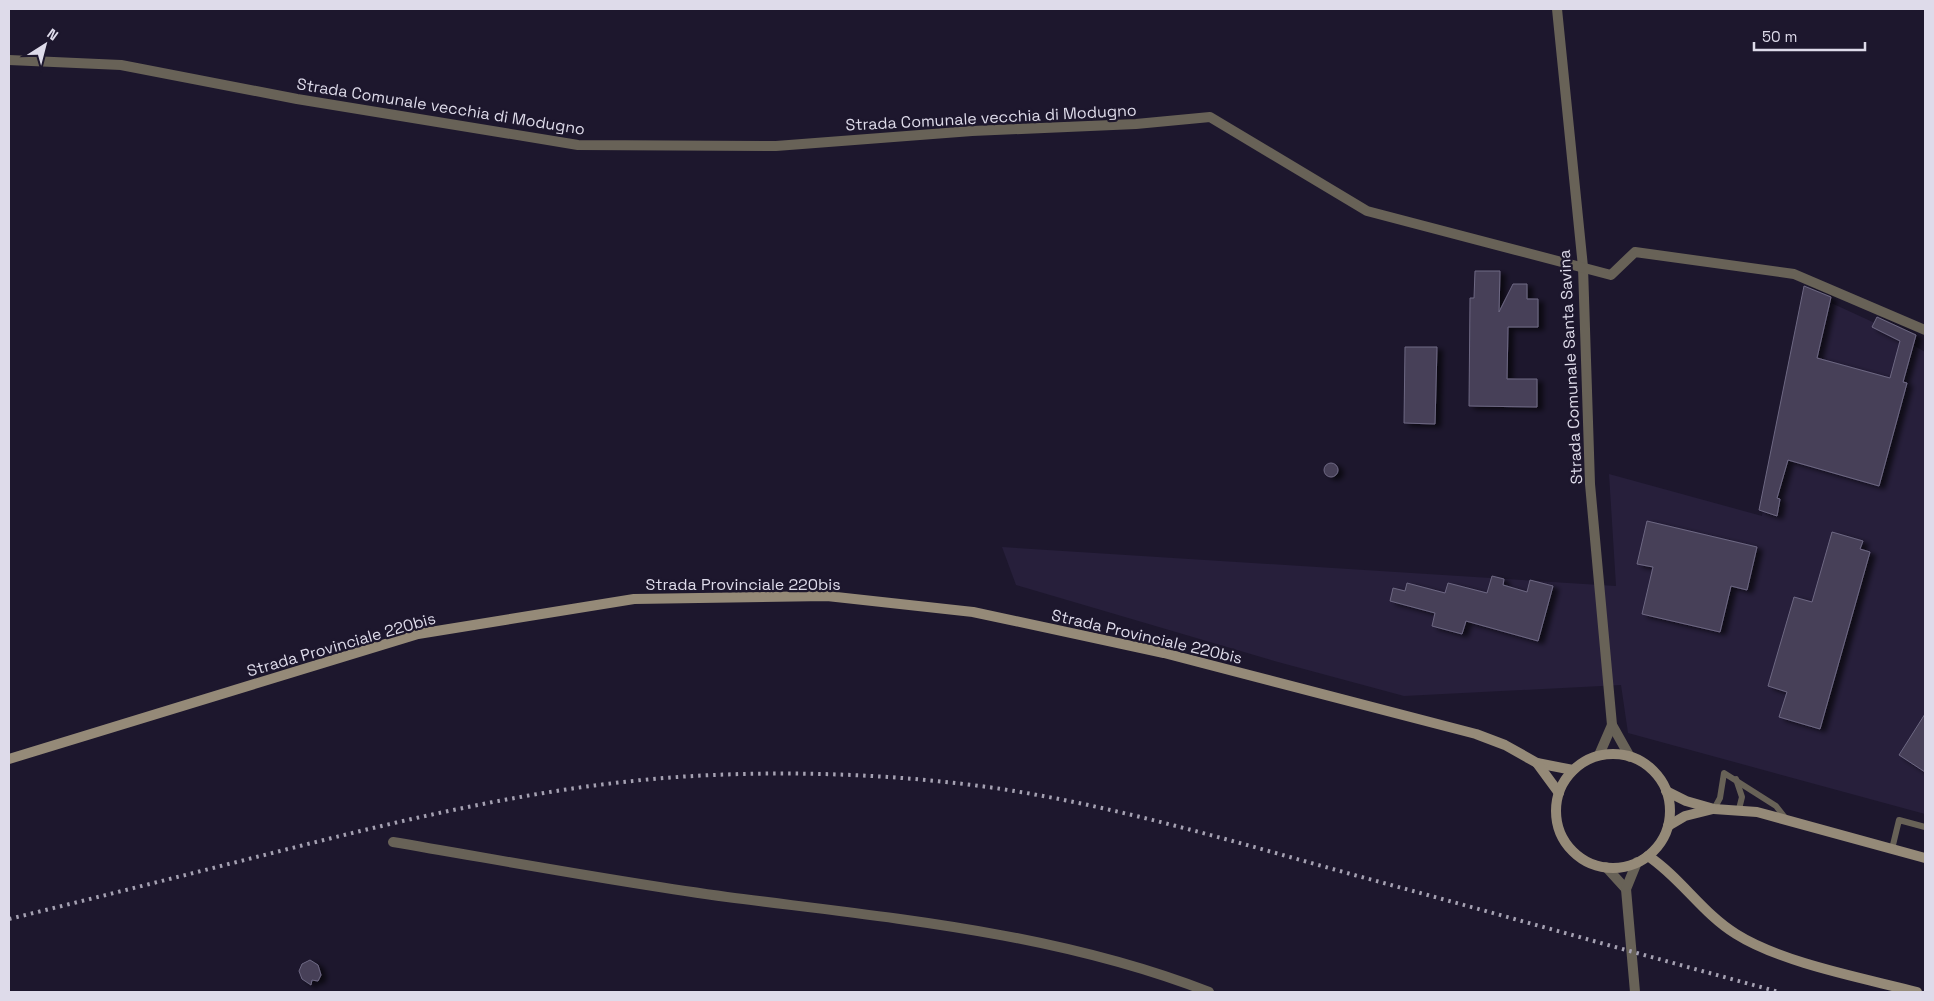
<svg xmlns="http://www.w3.org/2000/svg" width="1934" height="1001" font-family="'Space Grotesk',sans-serif">
<style>
.built{fill:#271f3b}
.building{fill:#464058;stroke:#6e6883;filter:url(#shadow)}
.lines{fill:none;stroke-linecap:round;stroke-linejoin:round}
.lane{stroke:#686257;stroke-width:6}
.street{stroke:#686257;stroke-width:10}
.secondary{stroke:#958a78;stroke-width:10}
.rail{stroke:#a5a1b2;stroke-width:4;stroke-dasharray:2.5 5;stroke-linecap:butt}
.labels{text-anchor:middle;stroke-width:4.5;stroke-linejoin:round;paint-order:stroke}
.street-label{font-size:16px;fill:#dedbea;stroke:#1d172d}
</style>
<defs>
<filter id="shadow"><feDropShadow dx="5.5" dy="3" stdDeviation="2.5" flood-color="#0009"/></filter>
</defs>
<rect width="100%" height="100%" fill="#1d172d"/>
<path class="built" d="M1803 290 1877 324 1925 352V814L1628 733 1621 685 1404 696 1278 662 1016 585 1002 547 1616 586 1609 474 1762 516Z"/>
<g class="building">
<path d="M1475 271H1500L1499 312 1513 284H1527V299H1538V327H1508L1507 379H1537V407L1469 406 1470 298H1474Z"/>
<path d="M1804 286 1831 297 1817 358 1890 378 1900 341 1872 327 1877 317 1916 335 1903 382 1907 383 1879 486 1788 460 1777 498 1780 499 1777 516 1759 510Z"/>
<path d="M1405 347H1437L1435 424 1404 423Z"/>
<circle cx="1331" cy="470" r="7"/>
<path d="M1647 521 1757 547 1747 590 1731 586 1720 632 1642 614 1653 567 1637 564Z"/>
<path d="M1832 532 1863 541 1860 549 1870 552 1820 729 1779 717 1787 692 1768 686 1794 597 1812 602Z"/>
<path d="M1492 576 1504 579 1503 585 1527 592 1530 580 1553 586 1538 641 1466 621 1462 634 1432 626 1435 613 1390 601 1393 588 1405 591 1407 583 1445 593 1448 583 1487 593Z"/>
<path d="M1925 714V772L1899 755Z"/>
<path d="M310 960 318 965 321 975 318 981 312 980 311 985 302 979 299 971 302 964Z"/>
</g>
<g class="lines">
<g class="lane">
<path d="M1736 779 1742 797 1739 809"/>
<path d="M1714 809 1720 798 1724 773 1776 806 1787 820"/>
<path d="M1892 849 1899 820 1925 827"/>
</g>
<g class="street">
<path d="M1557 9 1583 267 1590 484 1612 725 1630 757"/>
<path d="M9 60 121 65 297 99 578 145 776 146 972 131 1136 124 1210 117 1367 211 1611 275 1635 252 1794 274 1925 330"/>
<path d="M1599 755 1612 725"/>
<path d="M393 842C505 861 616 882 727 897 890 918 1055 932 1209 992"/>
<path d="M1606 867 1626 889"/>
<path d="M1635 992 1626 889 1637 862"/>
</g>
<g class="secondary">
<circle cx="1613" cy="811" r="57"/>
<path d="M9 759 418 634 634 599 827 596 973 612 1164 653 1476 734 1505 745 1537 763 1573 770"/>
<path d="M1537 763 1559 793"/>
<path d="M1666 791 1686 801 1714 809 1757 812 1925 858"/>
<path d="M1668 826 1685 816 1713 809"/>
<path d="M1648 856C1681 878 1702 913 1736 934 1782 963 1863 978 1917 992"/>
</g>
<path class="rail" d="M9 919C103 896 197 872 292 848 430 813 569 781 713 775 806 771 902 775 995 788 1118 806 1238 843 1358 876 1498 914 1639 954 1779 992"/>
</g>
<g class="labels">
<g class="street-label">
<text transform="translate(441 106) rotate(9)" y="6">Strada Comunale vecchia di Modugno</text>
<text transform="translate(991 117) rotate(-3)" y="6">Strada Comunale vecchia di Modugno</text>
<text transform="translate(1570 367) rotate(-93)" y="6">Strada Comunale Santa Savina</text>
<text x="743" y="590">Strada Provinciale 220bis</text>
<text transform="translate(1147 636) rotate(13)" y="6">Strada Provinciale 220bis</text>
<text transform="translate(341 644) rotate(-16)" y="6">Strada Provinciale 220bis</text>
</g>
</g>
<rect width="1934" height="1001" fill="none" stroke="#dedbea" stroke-width="20"/>
<g transform="translate(45 45) rotate(36)" stroke="#1d172d" stroke-width="4" paint-order="stroke">
<path d="M0-4L9 19L0 12L-9 19Z" fill="#dedbea"/>
<text y="-8" font-size="14" font-weight="bold" text-anchor="middle" fill="#dedbea">N</text>
</g>
<path d="M1754 42v8h111v-8" fill="none" stroke="#dedbea" stroke-width="2.5"/>
<text x="1762" y="42" font-size="15" fill="#dedbea" stroke="#1d172d" stroke-width="4" paint-order="stroke">50 m</text>
</svg>
